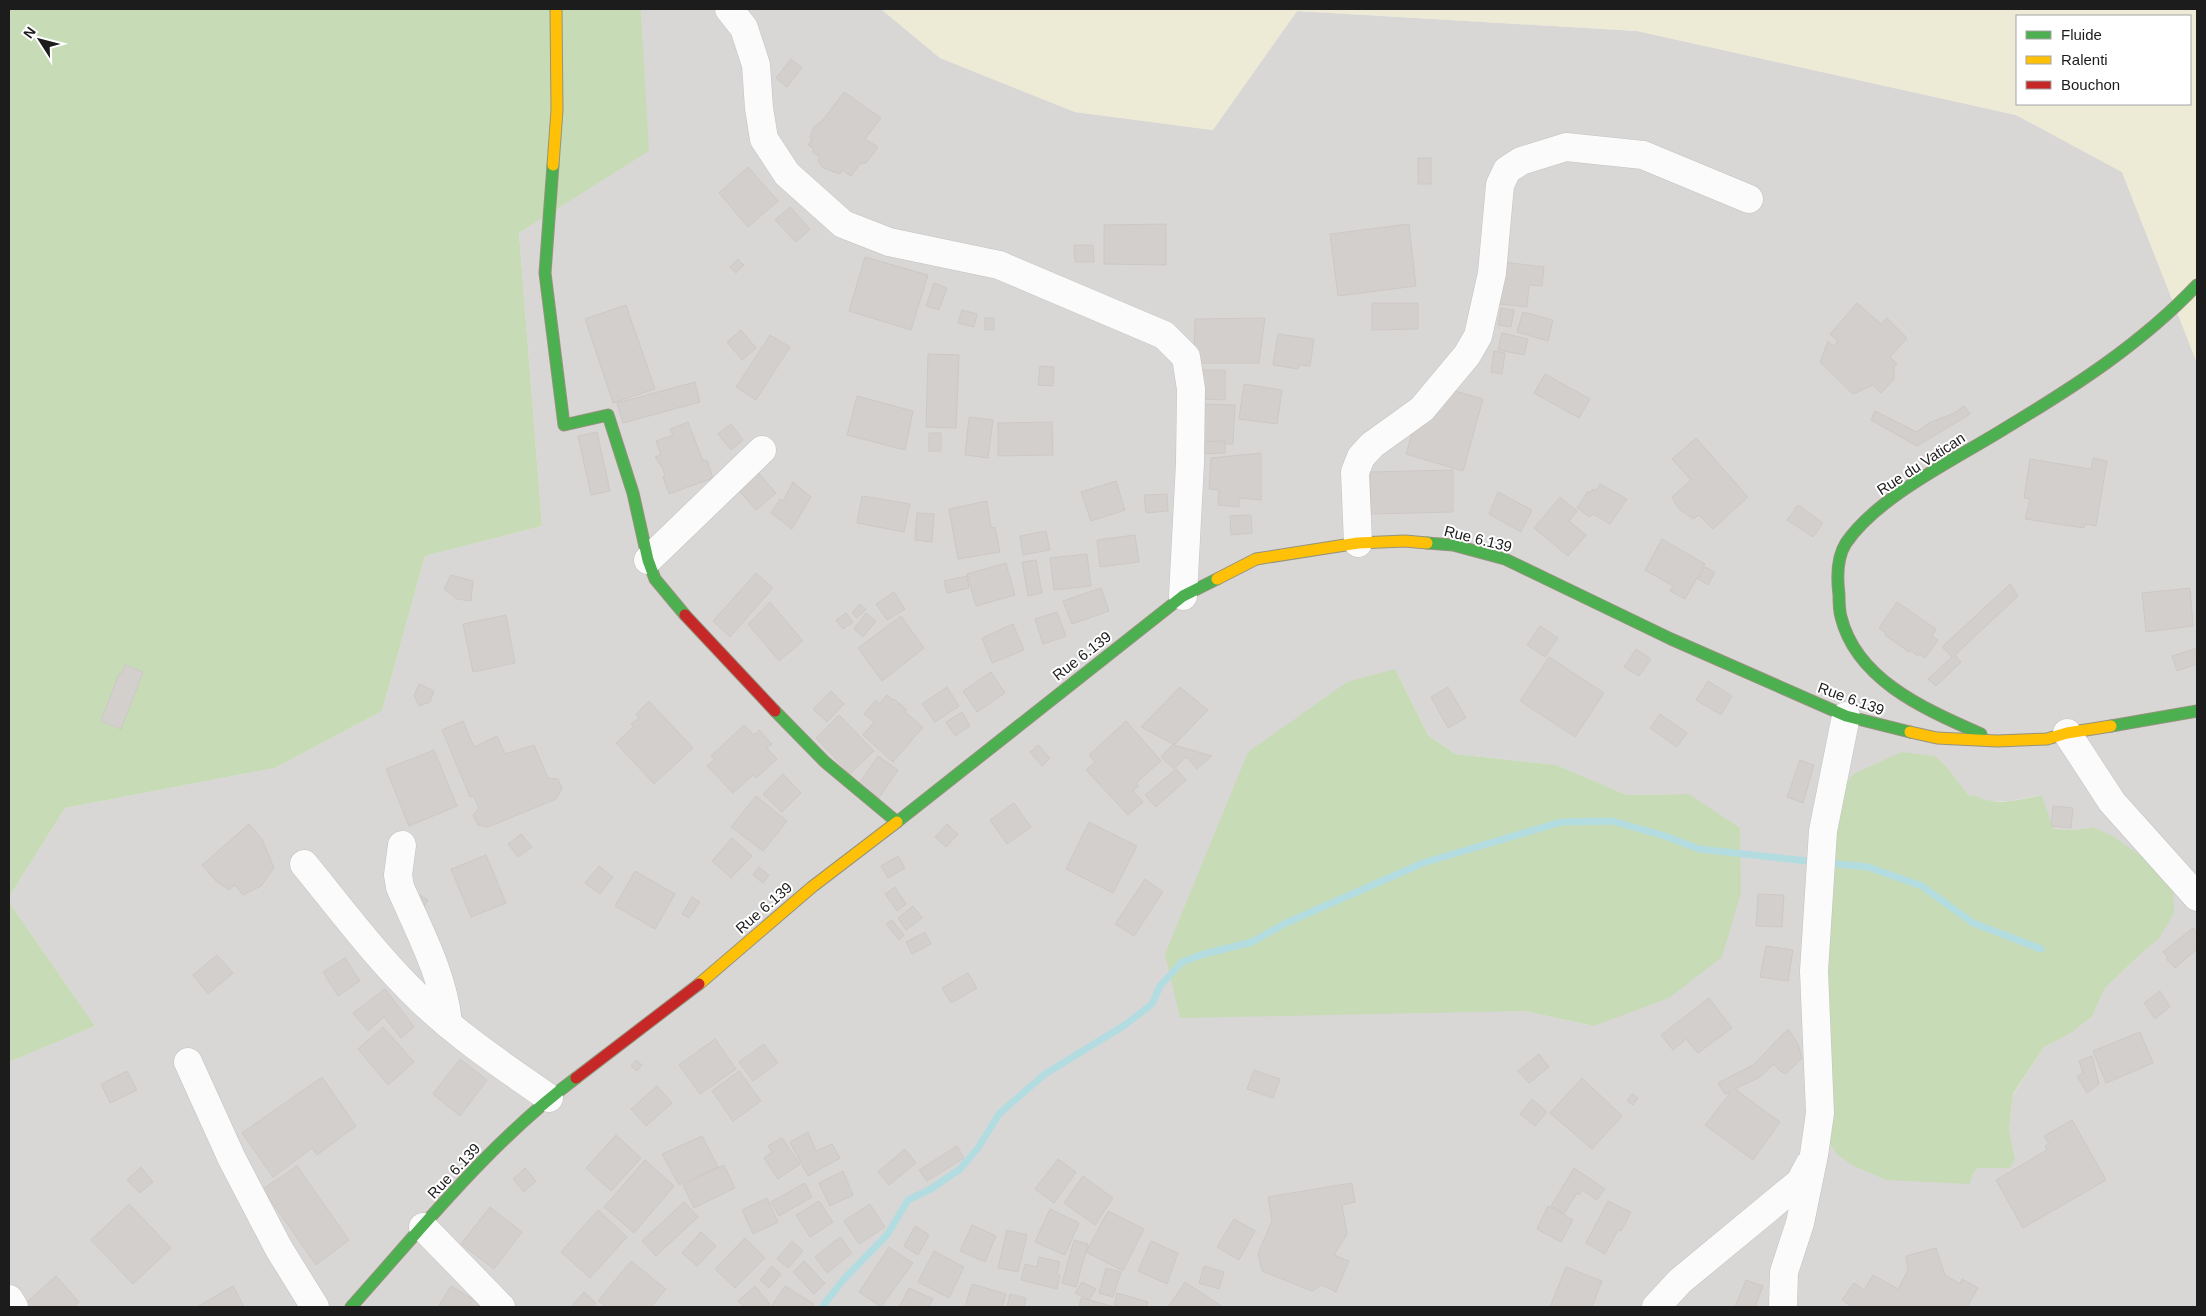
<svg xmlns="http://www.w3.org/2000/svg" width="2206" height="1316" font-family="Helvetica,sans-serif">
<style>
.residential{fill:#d9d7d6;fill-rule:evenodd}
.farmland{fill:#edebd5;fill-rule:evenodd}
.forest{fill:#c7dbb6}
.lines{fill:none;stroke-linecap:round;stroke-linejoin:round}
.stream{stroke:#b3dce1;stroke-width:7}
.building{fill:#d3cfcc;stroke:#cec8c5}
.street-casing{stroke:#c3c2c0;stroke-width:29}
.fast-casing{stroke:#95937c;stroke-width:13}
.slow-casing{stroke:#95937c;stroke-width:13}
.jam-casing{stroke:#95937c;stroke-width:13}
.street{stroke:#fcfbfb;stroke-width:28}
.fast{stroke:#4caf50;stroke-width:11}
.slow{stroke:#ffc107;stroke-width:11}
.jam{stroke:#c62828;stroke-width:11}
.labels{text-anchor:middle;stroke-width:4;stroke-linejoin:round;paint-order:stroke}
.street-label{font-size:15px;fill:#1c1c1c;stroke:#fff}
</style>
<rect width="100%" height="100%" fill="#eae7e4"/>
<path class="residential" d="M641 9H881L940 58 1075 112 1212 130 1297 11 1637 31 2016 115 2122 172 2197 363V1307H9V1062L95 1026 9 902V897L65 808 275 768 382 711 425 556 542 526 519 233 648 151ZM1395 669 1428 735 1455 754 1555 765 1627 795 1689 794 1594 1026 1524 1011ZM1948 768 1969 796 1974 795 1984 801H2011L2042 795 2052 829 2076 830 2092 827 2158 940 2144 951 2105 988 2092 1017 2071 1033 2044 1047 2013 1095 2009 1130 2015 1159 1977 1168 1972 1176Z"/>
<path class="farmland" d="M881 9H2197V363L2122 172 2016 115 1637 31 1297 11 1213 130 1075 112 940 58ZM2017 16H2190V104H2017Z"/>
<g class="forest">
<path d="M9 9H641L649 151 519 233 542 526 425 556 382 711 275 768 65 808 9 897Z"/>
<path d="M1395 669 1428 735 1455 754 1556 765 1627 795 1689 794 1740 828 1741 893 1722 957 1669 998 1594 1026 1524 1011 1180 1018 1165 954 1248 752 1347 682Z"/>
<path d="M1902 752 1935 756 1948 768 1969 796 1974 795C1995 807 2020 800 2042 795L2053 829 2076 830 2092 827 2113 836 2173 879 2174 913 2158 940 2144 951 2105 988 2092 1017 2071 1033 2044 1047 2013 1094 2009 1130 2015 1159 2010 1168H1977L1972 1176 1970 1184 1886 1180 1852 1165 1838 1155 1810 1117 1835 795 1855 773Z"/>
<path d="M9 902 95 1026 9 1062Z"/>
</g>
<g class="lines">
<g class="stream">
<path d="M1827 863 1868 867 1922 886 1973 923 2041 949"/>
<path d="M822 1307 844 1279 887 1235 908 1200 931 1189 960 1169 978 1148 999 1114 1045 1074 1125 1025 1152 1004 1160 986 1182 962 1204 954 1252 942 1286 923 1423 863 1561 822 1612 821 1665 836 1699 849 1816 862"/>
</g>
</g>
<g class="building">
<path d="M791 59 802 68 787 87 776 78Z"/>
<path d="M844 92 881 118 865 139 878 147 866 163 860 164 851 176 842 170 840 174 823 168 818 161 820 157 812 152 814 149 808 145 812 140 810 137 814 127 823 120Z"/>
<rect x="1418" y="158" width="13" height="26"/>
<path d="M748 167 778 201 748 227 719 193Z"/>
<path d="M790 207 810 229 796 242 775 220Z"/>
<path d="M1166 224V265L1104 264V225Z"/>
<path d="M1409 224 1416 286 1338 296 1330 234Z"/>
<path d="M1074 245H1093L1094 262H1075Z"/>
<path d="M865 257 928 275 911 330 849 311Z"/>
<path d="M738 259 744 265 736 273 730 267Z"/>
<path d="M1504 262 1544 267 1542 286 1529 285 1527 307 1500 304Z"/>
<path d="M934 283 947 288 939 310 926 306Z"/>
<path d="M1372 303H1418V329L1372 330Z"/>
<path d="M1857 303 1881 324 1887 318 1907 338 1890 357 1897 364 1894 367V379L1881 393 1873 385 1853 394 1820 362 1828 341 1833 346 1838 341 1830 334Z"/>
<path d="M626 305 655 389 613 403 585 319Z"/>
<path d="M1501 308 1514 310 1511 327 1498 325Z"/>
<path d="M962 310 977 314 974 327 958 323Z"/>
<path d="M1523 312 1553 320 1548 341 1517 332Z"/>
<rect x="985" y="318" width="9" height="12"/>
<path d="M1265 318 1259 363H1194L1195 319Z"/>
<path d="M741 330 756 348 742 360 727 342Z"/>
<path d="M1502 333 1528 339 1524 355 1498 350Z"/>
<path d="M1278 334 1314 339 1310 366 1299 365 1298 369 1273 365Z"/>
<path d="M770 335 790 347 756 400 736 387Z"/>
<path d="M1494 351 1505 353 1502 374 1491 372Z"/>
<path d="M928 354 959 355 956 428 926 427Z"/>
<path d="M1040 366 1054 367 1053 386 1038 385Z"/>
<path d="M1199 370H1225V400L1198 399Z"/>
<path d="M1545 374 1590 399 1579 418 1534 393Z"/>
<path d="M695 382 700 402 623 423 617 403Z"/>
<path d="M1427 383 1483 399 1463 471 1406 454Z"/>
<path d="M1244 384 1282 390 1277 424 1239 419Z"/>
<path d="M857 396 913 411 905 450 847 435Z"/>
<path d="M1201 404 1235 405 1233 444 1199 443Z"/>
<path d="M1964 406 1970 414 1917 446 1871 420 1875 411 1917 432 1929 423 1954 413Z"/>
<path d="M969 417 993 420 988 458 965 455Z"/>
<path d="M688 422 703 461 707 460 713 478 669 494 663 477 665 476 663 470H664L655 457 661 455 656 441 673 435 670 429Z"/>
<path d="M1052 422 1053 455 998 456V423Z"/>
<path d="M731 424 743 440 731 450 718 434Z"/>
<path d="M597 432 610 491 591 495 578 436Z"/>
<rect x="929" y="433" width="12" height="18"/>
<path d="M1696 438 1748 497 1713 529 1699 515 1693 519 1678 508 1672 497 1691 480 1672 459Z"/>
<path d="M1225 441V453L1201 454V442Z"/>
<path d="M1261 453V500L1239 498V507L1218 505 1219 490 1209 489 1211 458Z"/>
<path d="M2093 458 2107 461 2096 526 2085 524 2084 528 2025 519 2030 499 2024 498 2030 459 2091 469Z"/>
<path d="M756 470 776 493 756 510 736 487Z"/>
<path d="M1453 470V512L1371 514 1370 472Z"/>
<path d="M1116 481 1125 510 1091 521 1081 492Z"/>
<path d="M793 482 811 497 792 529 771 513 780 499 783 501Z"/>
<path d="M1600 484 1627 499 1610 524 1593 514 1590 517 1577 508 1588 491 1590 493 1593 489 1596 491Z"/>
<path d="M1498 492 1532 510 1521 532 1489 514Z"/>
<path d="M1167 494 1168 511 1146 513 1144 495Z"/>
<path d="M862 496 910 504 904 532 857 523Z"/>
<path d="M1560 497 1577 511 1569 521 1586 535 1568 556 1534 528Z"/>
<path d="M987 501 991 528 995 527 1000 552 958 559 949 509Z"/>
<path d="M1798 505 1823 523 1813 537 1787 520Z"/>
<path d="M917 513 934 514 932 542 915 540Z"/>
<path d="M1251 515 1252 533 1231 535 1230 516Z"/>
<path d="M1046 531 1050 550 1023 555 1020 536Z"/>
<path d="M1135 535 1139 562 1100 567 1097 540Z"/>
<path d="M1662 539 1705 564 1685 599 1670 591 1673 586 1645 570Z"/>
<path d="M1087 554 1091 586 1054 590 1050 558Z"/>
<path d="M1036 560 1042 593 1028 596 1022 562Z"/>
<path d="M1006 563 1015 595 976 606 967 574Z"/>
<path d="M1705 567 1715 572 1708 585 1698 579Z"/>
<path d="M756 573 773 588 730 637 713 621Z"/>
<path d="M451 575 473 581 471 601 457 599 444 589Z"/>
<path d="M967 576 969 588 947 593 944 581Z"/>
<path d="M2010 584 2018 596 1955 655 1961 662 1936 686 1928 679 1952 657 1942 647Z"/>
<path d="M1101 588 1109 611 1072 624 1063 601Z"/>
<path d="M2190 588 2193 626 2146 632 2142 593Z"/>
<path d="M894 592 905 609 887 620 876 604Z"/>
<path d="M770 602 803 641 779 661 748 624Z"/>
<path d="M1897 602 1936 629 1932 636 1938 640 1925 658 1919 654 1918 656 1910 650 1909 652 1885 635 1886 633 1879 628Z"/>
<path d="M860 604 866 609 857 618 852 613Z"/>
<path d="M1057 612 1066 636 1043 644 1035 619Z"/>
<path d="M846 613 853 622 843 629 836 620Z"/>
<path d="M866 613 876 621 863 637 854 629Z"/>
<path d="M506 615 515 663 473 672 463 624Z"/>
<path d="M901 616 924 648 882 681 858 648Z"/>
<path d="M1013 624 1024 650 992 663 982 638Z"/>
<path d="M1540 626 1558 638 1545 657 1527 645Z"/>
<path d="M2197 648V664L2177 671 2172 656Z"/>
<path d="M1636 649 1651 659 1639 676 1624 667Z"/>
<path d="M1549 657 1604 693 1575 737 1520 701Z"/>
<path d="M125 665 143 672 121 729 101 721 119 674 121 675Z"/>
<path d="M991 672 1005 693 977 712 963 691Z"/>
<path d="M1708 681 1732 696 1721 715 1696 700Z"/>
<path d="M419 684 434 691 430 702 419 706 414 695Z"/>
<path d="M947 687 959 706 935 722 922 704Z"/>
<path d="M1180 687 1208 710 1174 745 1212 756 1197 769 1186 757 1174 769 1161 757 1173 744 1141 727Z"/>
<path d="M1448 687 1466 718 1448 728 1431 697Z"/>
<path d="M831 691 844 704 827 722 813 709Z"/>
<path d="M887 695 893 700 894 699 907 710 905 712 923 727 893 762 863 735 874 722 864 714 876 700 879 704Z"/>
<path d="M649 701 693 748 654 784 616 743 634 726 631 724 639 718 636 714Z"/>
<path d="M962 712 970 726 955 736 946 722Z"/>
<path d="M1660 714 1687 733 1677 747 1650 728Z"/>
<path d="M839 715 874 751 850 774 816 738Z"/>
<path d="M463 721 474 747 497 736 505 754 534 745 548 778 558 779 562 789 556 799 488 827 478 825 473 815 479 808 473 795 470 797 442 730Z"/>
<path d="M1126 721 1161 761 1136 783 1139 786 1133 791 1143 802 1128 815 1086 770 1095 762 1089 755Z"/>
<path d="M744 725 754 735 759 730 772 744 767 748 777 759 756 778 753 775 733 793 707 766 714 759 711 756Z"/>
<path d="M1038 745 1050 758 1042 766 1030 752Z"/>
<path d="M434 750 457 806 409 826 386 769Z"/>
<path d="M878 756 898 770 879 798 859 784Z"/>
<path d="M1800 760 1814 765 1803 803 1787 797Z"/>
<path d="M1176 769 1186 780 1156 807 1145 795Z"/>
<path d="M783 774 801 793 782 812 763 794Z"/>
<path d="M756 796 787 821 763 851 731 827Z"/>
<path d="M1014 803 1031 827 1007 844 990 820Z"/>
<path d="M2053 806 2073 808 2071 828 2051 826Z"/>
<path d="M1089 822 1137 846 1113 893 1066 869Z"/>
<path d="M249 824 262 839 274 868 261 886 243 895 235 885 229 890 216 881 202 865Z"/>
<path d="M947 824 958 834 946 847 935 837Z"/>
<path d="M521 834 532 847 518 857 508 844Z"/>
<path d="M732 838 752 856 731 878 712 861Z"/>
<path d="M486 855 506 903 471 917 451 869Z"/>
<path d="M898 856 905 868 888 878 881 866Z"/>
<path d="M599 866 613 877 600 894 585 883Z"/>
<path d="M759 867 769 875 763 883 753 875Z"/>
<path d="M635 871 675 894 655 929 615 906Z"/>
<path d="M1145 879 1163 892 1134 936 1115 924Z"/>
<path d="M895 887 906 904 897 911 885 894Z"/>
<path d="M1758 894 1784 895 1782 927 1756 926Z"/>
<path d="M420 895 428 900 422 910 414 905Z"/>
<path d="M692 897 700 902 689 918 682 914Z"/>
<path d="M913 906 922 918 906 930 898 918Z"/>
<path d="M892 920 904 935 899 940 886 924Z"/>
<path d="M2193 928 2197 933V949L2175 968 2166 959 2168 958 2163 952Z"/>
<path d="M925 932 931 944 912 954 906 942Z"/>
<path d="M1766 946 1793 950 1788 981 1760 977Z"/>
<path d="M217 955 233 973 208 994 193 975Z"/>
<path d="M345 958 360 981 338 996 323 972Z"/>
<path d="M968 973 977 988 951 1003 942 988Z"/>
<path d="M385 989 414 1027 401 1038 384 1017 368 1031 353 1013Z"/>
<path d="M2160 991 2170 1007 2155 1019 2144 1003Z"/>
<path d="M1709 998 1732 1028 1698 1053 1686 1039 1673 1050 1661 1035Z"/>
<path d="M383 1027 414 1062 388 1085 358 1049Z"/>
<path d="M1788 1029 1798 1044 1802 1058 1786 1074 1780 1071 1774 1064 1760 1077 1735 1089 1780 1122 1753 1160 1705 1125 1731 1092 1725 1094 1718 1083 1753 1065Z"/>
<path d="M2140 1032 2153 1063 2106 1083 2093 1051Z"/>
<path d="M715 1039 736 1069 700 1094 679 1065Z"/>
<path d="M764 1044 778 1063 753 1081 739 1062Z"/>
<path d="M1539 1054 1549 1067 1529 1083 1518 1071Z"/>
<path d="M2092 1056 2099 1084 2087 1093 2077 1076 2083 1073 2079 1061Z"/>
<path d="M460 1059 487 1080 460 1116 433 1094Z"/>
<path d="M636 1060 642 1065 637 1071 631 1066Z"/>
<path d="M1254 1070 1280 1079 1273 1098 1247 1089Z"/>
<path d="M127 1071 137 1090 110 1103 101 1084Z"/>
<path d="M739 1071 761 1101 733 1121 712 1091Z"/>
<path d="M322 1077 356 1126 317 1155 312 1148 273 1177 242 1133Z"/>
<path d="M1582 1078 1622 1116 1592 1149 1550 1113Z"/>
<path d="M657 1086 672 1103 646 1126 631 1109Z"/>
<path d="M1632 1094 1638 1098 1633 1105 1627 1101Z"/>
<path d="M1532 1099 1547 1112 1535 1126 1520 1114Z"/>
<path d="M2072 1120 2106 1180 2023 1228 1996 1180 2047 1150 2045 1146 2049 1144 2044 1136Z"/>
<path d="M808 1132 816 1151 832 1144 840 1158 808 1176 790 1142Z"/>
<path d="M616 1135 641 1158 611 1191 586 1168Z"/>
<path d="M702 1136 718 1167 679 1185 662 1154Z"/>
<path d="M782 1138 800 1164 778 1179 764 1158 772 1152 768 1146Z"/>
<path d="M957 1146 964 1158 927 1181 919 1170Z"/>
<path d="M905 1149 916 1163 889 1185 878 1172Z"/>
<path d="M1058 1159 1076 1172 1054 1203 1035 1189Z"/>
<path d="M645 1160 674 1186 634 1233 604 1207Z"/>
<path d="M724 1165 735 1188 694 1208 683 1185Z"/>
<path d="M297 1166 349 1240 316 1265 263 1189Z"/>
<path d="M141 1167 153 1182 140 1193 127 1180Z"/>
<path d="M525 1168 536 1181 524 1192 513 1179Z"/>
<path d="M1574 1168 1605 1189 1597 1200 1582 1190 1579 1195 1577 1193 1564 1214 1551 1206Z"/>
<path d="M843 1171 853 1195 830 1206 819 1183Z"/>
<path d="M1083 1176 1113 1198 1095 1225 1064 1203Z"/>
<path d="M805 1183 812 1197 779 1216 771 1202Z"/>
<path d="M1352 1183 1355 1202 1342 1205 1347 1234 1334 1255 1349 1261 1336 1292 1322 1285 1312 1291 1262 1271 1258 1253 1272 1221 1268 1197Z"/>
<path d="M767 1198 778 1222 753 1234 742 1210Z"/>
<path d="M819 1201 833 1222 810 1237 796 1215Z"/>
<path d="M1608 1201 1631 1212 1621 1231 1618 1230 1605 1254 1586 1243Z"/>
<path d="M684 1202 698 1217 656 1256 642 1241Z"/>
<path d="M129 1204 171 1248 133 1284 91 1240Z"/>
<path d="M870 1204 885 1227 859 1244 844 1221Z"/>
<path d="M1548 1206 1573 1220 1561 1242 1537 1229Z"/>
<path d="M490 1207 522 1232 494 1269 461 1244Z"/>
<path d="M1050 1209 1079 1223 1065 1255 1035 1242Z"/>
<path d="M598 1210 627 1237 590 1278 561 1252Z"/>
<path d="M1108 1211 1144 1229 1123 1271 1086 1252Z"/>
<path d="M1234 1219 1255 1231 1239 1260 1217 1247Z"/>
<path d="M972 1225 996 1236 985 1262 960 1251Z"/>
<path d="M915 1226 929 1235 918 1255 904 1246Z"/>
<path d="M1007 1230 1027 1235 1018 1272 998 1268Z"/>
<path d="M701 1232 716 1246 697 1266 682 1253Z"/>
<path d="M840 1237 852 1253 827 1273 815 1257Z"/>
<path d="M745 1238 765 1258 735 1288 715 1269Z"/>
<path d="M1074 1240 1088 1244 1076 1287 1062 1283Z"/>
<path d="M792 1241 803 1251 788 1268 777 1259Z"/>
<path d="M1151 1241 1178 1253 1167 1284 1138 1271Z"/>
<path d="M889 1247 913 1263 881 1307 859 1292Z"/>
<path d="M1936 1248 1945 1275 1960 1284 1962 1279 1978 1288 1967 1307H1853L1842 1300 1854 1283 1864 1290 1873 1275 1898 1289 1908 1270 1906 1256Z"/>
<path d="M934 1251 964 1267 949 1298 918 1282Z"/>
<path d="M1039 1257 1060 1262 1057 1274 1060 1275 1057 1289 1021 1280 1025 1264 1037 1267Z"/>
<path d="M631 1261 666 1289 651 1307H606L598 1301Z"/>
<path d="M804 1261 825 1283 814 1294 793 1272Z"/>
<path d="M772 1266 781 1274 769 1288 760 1280Z"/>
<path d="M1204 1266 1224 1272 1219 1289 1199 1283Z"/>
<path d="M1566 1267 1602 1281 1592 1307H1550Z"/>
<path d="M1106 1268 1121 1272 1113 1297 1099 1293Z"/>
<path d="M56 1276 79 1302 73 1307H29L26 1303Z"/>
<path d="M1746 1280 1763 1286 1755 1307H1735Z"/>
<path d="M1082 1282 1096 1289 1089 1300 1075 1293Z"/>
<path d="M1185 1282 1223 1307H1168Z"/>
<path d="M972 1284 1006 1294 1002 1307H965Z"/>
<path d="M233 1286 244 1307H197Z"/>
<path d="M451 1286 486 1307H438Z"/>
<path d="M755 1286 770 1304 766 1307H744L738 1301Z"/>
<path d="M785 1286 814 1304 812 1307H771Z"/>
<path d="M909 1288 933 1299 929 1307H899Z"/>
<path d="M584 1292 596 1303 593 1307H571Z"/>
<path d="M1117 1293 1148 1302 1146 1307H1123L1114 1305Z"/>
<path d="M1010 1294 1026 1298 1024 1307H1007Z"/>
<path d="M1081 1298 1115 1307H1079Z"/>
</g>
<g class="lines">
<g class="street-casing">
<g id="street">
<path d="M729 9 744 28 756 65 759 108 764 139 787 174 843 224 889 242 999 265 1164 335 1186 357 1191 389 1190 463 1183 596"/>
<path d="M1358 543 1355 472 1361 457 1372 445 1422 409 1467 355 1478 336 1492 273 1500 185 1507 170 1521 161 1566 147 1643 155 1749 199"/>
<path d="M648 560 762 450"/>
<path d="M2067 733 2112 802 2197 897"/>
<path d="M402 845 398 875 400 887C419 931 444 976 448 1024"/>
<path d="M304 864C341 909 377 958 420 999 459 1037 505 1067 549 1098"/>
<path d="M188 1062 232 1159 279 1249 315 1307"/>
<path d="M423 1227 501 1307"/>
<path d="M9 1299 14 1307"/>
<path d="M1656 1307 1680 1281 1800 1182 1809 1165"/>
<path d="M1783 1307 1784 1272 1800 1223 1814 1155 1820 1113 1814 971 1823 831 1846 716"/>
</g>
</g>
<g class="fast-casing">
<g id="fast">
<path d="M553 165 545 273 564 425 608 415 633 493 648 560 655 579 685 615"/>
<path d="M1427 543 1453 545 1505 559 1671 639 1846 716 1910 732"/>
<path d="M775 711 825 762 897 822"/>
<path d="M2111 726 2197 711"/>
<path d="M1981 734C1927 710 1857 681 1841 617 1839 610 1839 602 1839 595 1837 579 1837 557 1846 543 1878 496 1956 459 2004 429 2074 387 2141 344 2197 285"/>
<path d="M897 822 1183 596 1217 579"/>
<path d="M351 1307C422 1228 490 1142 576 1078"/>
</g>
</g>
<g class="slow-casing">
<g id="slow">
<path d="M553 165 557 110 556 9"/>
<path d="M1217 579 1256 559 1358 543 1405 541 1427 543"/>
<path d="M1910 732 1937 738 1997 741 2047 739 2067 733 2111 726"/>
<path d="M699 984 812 887 897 822"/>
</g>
</g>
<g class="jam-casing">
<g id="jam">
<path d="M685 615 775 711"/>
<path d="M576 1078 699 984"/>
</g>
</g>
<use href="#street" class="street"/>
<use href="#fast" class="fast"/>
<use href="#slow" class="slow"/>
<use href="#jam" class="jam"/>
</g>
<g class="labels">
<g class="street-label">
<text transform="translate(1921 464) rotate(-33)" y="5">Rue du Vatican</text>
<text transform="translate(1478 539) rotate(14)" y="5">Rue 6.139</text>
<text transform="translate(1082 656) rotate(-38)" y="5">Rue 6.139</text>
<text transform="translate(1851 699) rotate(20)" y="5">Rue 6.139</text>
<text transform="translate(764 908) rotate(-41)" y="5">Rue 6.139</text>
<text transform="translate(454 1171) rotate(-47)" y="5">Rue 6.139</text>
</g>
</g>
<rect width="2206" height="1316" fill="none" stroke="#1c1c1c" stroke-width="20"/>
<rect x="2016" y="15" width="175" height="90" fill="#ffffff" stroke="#a4a4a4"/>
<rect x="2026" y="31" width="25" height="8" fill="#4caf50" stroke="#a4a4a4"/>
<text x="2061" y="40" font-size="15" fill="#1c1c1c">Fluide</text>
<rect x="2026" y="56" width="25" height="8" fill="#ffc107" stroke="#a4a4a4"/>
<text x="2061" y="65" font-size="15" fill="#1c1c1c">Ralenti</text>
<rect x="2026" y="81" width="25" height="8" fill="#c62828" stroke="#a4a4a4"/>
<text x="2061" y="90" font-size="15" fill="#1c1c1c">Bouchon</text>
<g transform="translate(40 40) rotate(306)" stroke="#ffffff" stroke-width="4" paint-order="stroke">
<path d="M0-4L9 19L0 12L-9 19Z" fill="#1c1c1c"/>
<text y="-8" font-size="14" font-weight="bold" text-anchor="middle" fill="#1c1c1c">N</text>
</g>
</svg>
